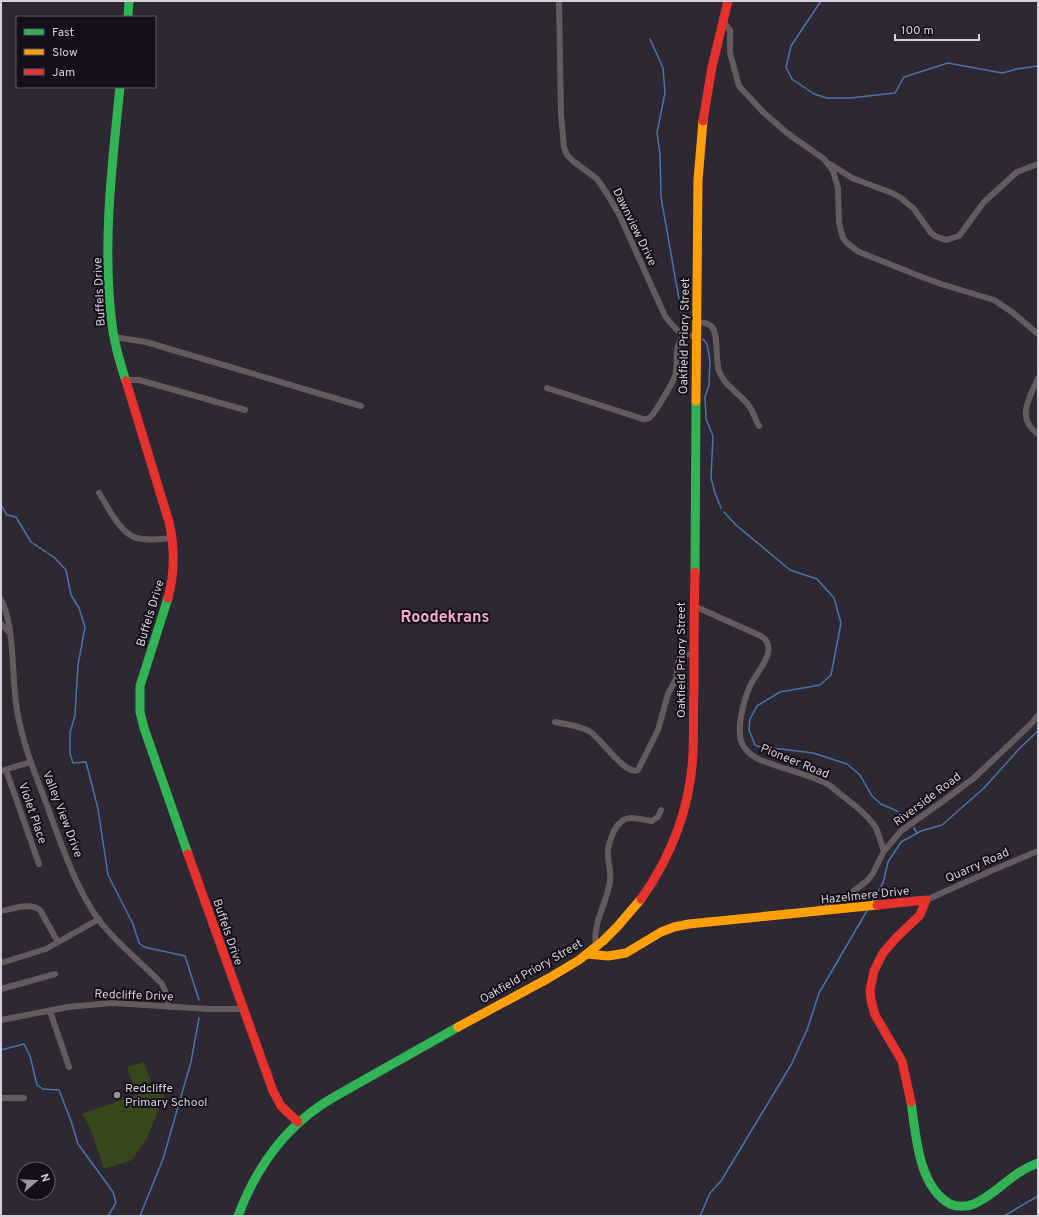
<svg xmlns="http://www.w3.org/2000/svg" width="1039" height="1217" font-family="Overpass,sans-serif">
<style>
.green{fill:#36471b}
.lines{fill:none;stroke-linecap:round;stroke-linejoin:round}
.stream{stroke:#4974a8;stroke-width:1.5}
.street{stroke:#655a5e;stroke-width:6}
.fast{stroke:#30b455;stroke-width:9}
.slow{stroke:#ff9f0a;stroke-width:9}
.jam{stroke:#e5322d;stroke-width:9}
.poi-dot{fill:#9b94a0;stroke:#140f18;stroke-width:1.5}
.labels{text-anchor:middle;stroke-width:4;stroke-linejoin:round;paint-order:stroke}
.street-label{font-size:12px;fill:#d5cedb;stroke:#140f18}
.poi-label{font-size:12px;fill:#d5cedb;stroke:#140f18;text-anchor:start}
.district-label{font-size:16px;font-weight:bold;fill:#f2aad4;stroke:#140f18}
</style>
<rect width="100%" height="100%" fill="#2e2833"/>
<g class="green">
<path d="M144 1062 151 1082 134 1088 127 1067Z"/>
<path d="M167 1088 147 1138 132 1160 104 1169C99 1154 91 1124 81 1114L154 1089Z"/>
</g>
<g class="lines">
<g class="stream">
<path d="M821 1 791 46 786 67 792 79 814 94 827 98H850L895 93 904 77 948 63 1002 73 1017 69 1038 66"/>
<path d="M650 39 663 68 665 93 657 133 660 154 661 197 683 322 686 325"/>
<path d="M703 339 707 344 710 361 709 385 705 397 706 419 713 436 711 478 715 493 721 508"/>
<path d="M1 505 7 515 16 517 31 542 55 558 66 570 71 595 79 608 85 627 78 665 75 715 70 733V754L73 763 86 762 98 809 108 875 133 924 139 943 144 947 185 956 199 1000"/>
<path d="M724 512 736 525 790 570 817 579 834 598 841 623 831 675 820 685 780 692 757 706 750 719 749 730 755 745 763 748 781 749 813 753 847 764 860 775 872 796 881 804 897 811 907 820"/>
<path d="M914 828 917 833"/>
<path d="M872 902 883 883 888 862 901 842 921 831 942 825 984 788 1019 749 1038 731"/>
<path d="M1 1050 24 1044 30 1056 37 1085 43 1089 59 1090 71 1121 78 1144 113 1192 116 1203 108 1216"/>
<path d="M140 1216 163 1159 191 1062 199 1018"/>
<path d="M700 1216 710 1193 721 1181 791 1065 807 1030 819 993 868 909"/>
<path d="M1004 1216 1038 1196"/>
</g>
<g class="street">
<path d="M559 1 561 115 564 147 567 155 573 161 597 179 606 192 620 216 665 316C674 328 681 337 696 336"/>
<path d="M722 20 730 30V53L739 86 763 112 787 133 824 159 833 171 838 188 839 223 843 238 847 243 859 252 922 277 941 284 994 300 1012 312 1038 334"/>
<path d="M830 164 852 178 892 193 901 198 914 209 931 233 935 236 946 240 959 236 984 202 1017 172 1038 164"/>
<path d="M696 322C702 323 707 322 711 326 719 332 715 360 719 371 724 386 741 394 749 406 754 412 755 420 759 426"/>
<path d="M114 337 146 342 361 406"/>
<path d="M1038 378C1030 398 1015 418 1038 434"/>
<path d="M125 380H139L245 410"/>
<path d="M547 388 640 418C642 419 646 420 649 418 653 417 673 382 675 376 680 360 671 349 685 335"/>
<path d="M99 493C108 507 121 535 137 538 149 541 161 539 172 538"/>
<path d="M1 599C16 630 11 676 17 710 22 741 34 771 45 800 60 840 73 883 98 919 116 943 141 962 162 984L165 991 169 1007"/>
<path d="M694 606 761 636C781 649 756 672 750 686 744 699 734 734 744 747 753 760 769 763 783 768 799 773 815 777 829 785 837 791 845 798 853 804 861 811 870 818 876 828 879 835 881 843 884 851"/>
<path d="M1 624 10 633"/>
<path d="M555 722C566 724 579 726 589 731 601 738 625 776 638 770L658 730 668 694 676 679 679 659 686 655 693 654"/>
<path d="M6 770 39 864"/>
<path d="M1 771 31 762"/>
<path d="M926 900 993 870 1038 851"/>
<path d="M819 909 851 893 868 880 873 873 884 851 901 831 939 804 974 778 1031 724 1038 715"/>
<path d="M1 911C13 909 30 902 40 910L58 942"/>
<path d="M596 946C592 923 607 904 610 881 612 869 605 857 609 845 611 837 615 826 622 821 630 815 642 820 652 821L658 817 661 810"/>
<path d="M1 963 46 949 99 919"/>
<path d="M1 989 55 974"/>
<path d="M50 1011 69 1067"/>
<path d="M1 1020 68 1007 112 1003 210 1009H243"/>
<path d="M1 1098H24"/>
</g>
<g class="fast">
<path d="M128 17 129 1"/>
<path d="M120 87C112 165 102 246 112 324 114 343 120 363 126 381"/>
<path d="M695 572 696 401"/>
<path d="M168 598 140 686V712L144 728 188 854"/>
<path d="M911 1102C916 1135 918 1186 950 1204 957 1207 967 1207 974 1204 998 1193 1012 1172 1038 1163"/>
<path d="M238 1216C257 1165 287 1124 334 1097L458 1027"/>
</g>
<g class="slow">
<path d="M696 401 698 180 703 121"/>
<path d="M587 954 608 956 626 953 661 932 674 927 689 924 877 905"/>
<path d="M458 1027 549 978 579 960 603 941 617 927 641 899"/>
</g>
<g class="jam">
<path d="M703 121 712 67 728 1"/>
<path d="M126 381 169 522C175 548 175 572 168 598"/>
<path d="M188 854 273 1091 281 1106 298 1122"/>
<path d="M641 899C672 856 691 805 693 752 694 731 693 709 694 688 694 649 694 611 695 572"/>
<path d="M877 905 926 900 920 915 896 938 883 953 874 971 870 990 871 1000 875 1015 902 1061 911 1102"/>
</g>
</g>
<circle class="poi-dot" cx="117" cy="1095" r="4"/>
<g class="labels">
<g class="street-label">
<text transform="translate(635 227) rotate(64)" y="4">Dawnview Drive</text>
<text transform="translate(99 292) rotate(-93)" y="4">Buffels Drive</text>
<text transform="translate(684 336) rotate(-89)" y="4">Oakfield Priory Street</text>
<text transform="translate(150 613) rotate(-73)" y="4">Buffels Drive</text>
<text transform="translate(681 660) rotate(-90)" y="4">Oakfield Priory Street</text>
<text transform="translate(795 761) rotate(22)" y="4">Pioneer Road</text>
<text transform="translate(927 799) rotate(-37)" y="4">Riverside Road</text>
<text transform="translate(33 813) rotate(71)" y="4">Violet Place</text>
<text transform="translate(63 814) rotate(69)" y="4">Valley View Drive</text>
<text transform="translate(977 865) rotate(-24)" y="4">Quarry Road</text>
<text transform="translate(865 895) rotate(-6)" y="4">Hazelmere Drive</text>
<text transform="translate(228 932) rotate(71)" y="4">Buffels Drive</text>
<text transform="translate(531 971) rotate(-30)" y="4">Oakfield Priory Street</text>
<text transform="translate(134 995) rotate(2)" y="4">Redcliffe Drive</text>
</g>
<g class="poi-label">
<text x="125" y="1092">Redcliffe<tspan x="125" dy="14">Primary School</tspan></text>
</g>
<g class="district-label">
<text x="445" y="622">Roodekrans</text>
</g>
</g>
<rect width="1039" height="1217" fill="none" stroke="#d5cedb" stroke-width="4"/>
<rect x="16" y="16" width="140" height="72" fill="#140f18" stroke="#615b66"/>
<rect x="24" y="29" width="20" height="6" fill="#30b455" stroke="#615b66"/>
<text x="52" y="36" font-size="12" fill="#d5cedb">Fast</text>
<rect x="24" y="49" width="20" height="6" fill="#ff9f0a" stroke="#615b66"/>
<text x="52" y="56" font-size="12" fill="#d5cedb">Slow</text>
<rect x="24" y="69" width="20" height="6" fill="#e5322d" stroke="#615b66"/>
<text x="52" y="76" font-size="12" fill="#d5cedb">Jam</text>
<g transform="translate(36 1181) rotate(71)"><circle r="19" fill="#140f18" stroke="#615b66"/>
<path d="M0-3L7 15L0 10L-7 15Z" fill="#9b94a0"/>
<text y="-6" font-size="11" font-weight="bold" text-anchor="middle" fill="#d5cedb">N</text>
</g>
<path d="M895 34v6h84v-6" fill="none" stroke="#d5cedb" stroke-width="2"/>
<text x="901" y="34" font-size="12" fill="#d5cedb" stroke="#140f18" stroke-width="3" paint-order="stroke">100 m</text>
</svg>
